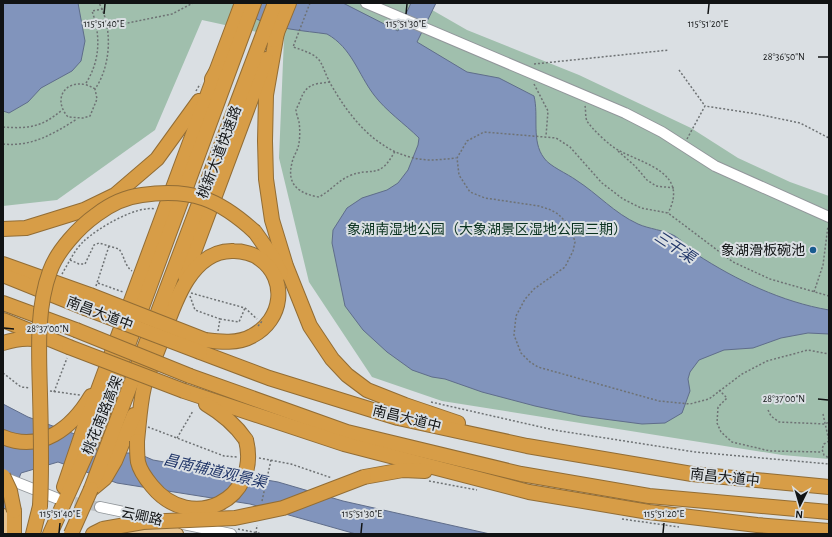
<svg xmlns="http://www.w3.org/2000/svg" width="832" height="537" font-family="'Alegreya Sans','Noto Sans SC',sans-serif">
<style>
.green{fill:#a0bfad}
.water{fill:#8194bc;stroke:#5f6d8a}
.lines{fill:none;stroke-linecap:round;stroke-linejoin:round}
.minor-tunnel{stroke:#bcc0c4;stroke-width:10;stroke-dasharray:10 5;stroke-linecap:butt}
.minor-casing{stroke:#92979b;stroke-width:12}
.major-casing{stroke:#926d35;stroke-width:14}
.highway-casing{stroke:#926d35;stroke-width:16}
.path{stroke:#6e7274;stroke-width:1.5;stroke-dasharray:2 2;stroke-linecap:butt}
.minor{stroke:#fff;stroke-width:10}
.major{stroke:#e7c491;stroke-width:12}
.highway{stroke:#d79d47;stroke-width:14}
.highway-bridge-casing{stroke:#926d35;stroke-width:16;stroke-linecap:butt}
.path-bridge{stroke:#6e7274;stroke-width:1.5;stroke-dasharray:2 2;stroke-linecap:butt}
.highway-bridge{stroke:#d79d47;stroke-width:14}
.ticks{fill:none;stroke:#111314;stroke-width:1.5}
.poi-dot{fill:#195b90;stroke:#dadfe3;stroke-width:1.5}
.labels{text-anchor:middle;stroke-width:4;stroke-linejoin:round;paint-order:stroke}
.street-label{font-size:14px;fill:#111314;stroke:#dadfe3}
.park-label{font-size:14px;fill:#0b3320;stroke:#dadfe3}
.poi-label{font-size:14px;fill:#111314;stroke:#dadfe3;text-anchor:end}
.water-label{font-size:15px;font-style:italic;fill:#213669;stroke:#dadfe3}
.ticks-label{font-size:10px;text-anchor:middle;fill:#111314;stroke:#dadfe3;stroke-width:4;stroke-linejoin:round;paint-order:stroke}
</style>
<rect width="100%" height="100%" fill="#dadfe3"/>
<path class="green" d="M3 3H420L467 30 579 75 691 128 738 158 790 182 829 196V459L782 455 442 401 372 377 309 282 279 158 284 38 202 20 155 130 57 200 3 206Z"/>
<g class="water">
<path d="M3 3H78L85 41 81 61 72 71 41 88 28 102 9 113 3 111Z"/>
<path d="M244 3H343L398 31 411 3H436L417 42 467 72 499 78 534 96C539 116 531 141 544 158 549 166 568 174 576 180 598 194 614 213 638 224 649 229 664 230 675 236 683 241 688 249 696 254 736 280 782 302 829 310V334L808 333 781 338 753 348 724 350 699 360 690 372 688 379 690 391 682 413 665 423 642 424 581 416 535 406 482 392 445 379 432 377 412 370 387 352 363 330 345 306 332 243 333 230 347 208 362 198 387 190 398 183 408 170 418 145 419 138C405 124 386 111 374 95 358 74 352 48 327 34 307 31 272 29 255 18 250 15 247 8 244 3Z"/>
<path d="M3 404 28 417 127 453H137L153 460 278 482 343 501 490 534H356L250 504 117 483 58 462 21 473 3 521Z"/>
</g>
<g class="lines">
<path class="minor-tunnel" d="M60 499 100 507"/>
<g class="minor-casing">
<g id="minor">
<path d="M366 3 625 113 662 132 715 166 829 217"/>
<path d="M3 477 56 498"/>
<path d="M100 507 153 518"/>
<path d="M183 524 231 534"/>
</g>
</g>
<g class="major-casing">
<g id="major">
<path d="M3 515 6 534"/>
<path d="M116 534 136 530 177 534"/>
</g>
</g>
<g class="highway-casing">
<g id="highway">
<path d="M277 32 266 95 265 141 266 179 272 220 286 266 310 326 332 359 347 375 367 390 405 405 458 423"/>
<path d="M274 40 289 3"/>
<path d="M212 79 216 72 242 3"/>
<path d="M3 229 26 228 84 210 115 195 157 159 199 101"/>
<path d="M255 232 272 256 281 273"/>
<path d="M3 264 90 295"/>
<path d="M3 275 85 308"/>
<path d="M185 276 266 59"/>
<path d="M3 303 76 330"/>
<path d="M3 320 69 347"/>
<path d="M3 343C15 339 27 337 40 340"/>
<path d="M200 352 269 378 398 418 527 446 692 474 829 487"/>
<path d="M190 376 347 432 521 474 649 496 829 512"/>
<path d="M184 391 344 444 529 492 649 512 757 525 829 531"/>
<path d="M206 404C223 414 235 424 246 440"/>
<path d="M3 437C41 453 72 428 91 396"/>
<path d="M137 441C139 423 140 404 144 387 148 372 155 358 160 344 172 310 189 249 234 251 242 251 254 254 260 259 288 279 283 320 252 336 238 344 220 342 205 340"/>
<path d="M364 477 403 470 425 471"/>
<path d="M64 487 84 428 216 72"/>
<path d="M93 488 105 478 115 461 134 415"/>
<path d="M91 489 275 3"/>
<path d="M14 511V534"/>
<path d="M33 534 40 506"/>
<path d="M50 534 96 432 254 3"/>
<path d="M93 534 103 529"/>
</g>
</g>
<g class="path">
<path d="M310 3 293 47C328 58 317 61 333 88 354 124 384 158 429 160 438 160 447 159 456 158"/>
<path d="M108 27 172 14 193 3"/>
<path d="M534 64 669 50"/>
<path d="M679 70 705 106"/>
<path d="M330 82C313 84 306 84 300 101 299 104 297 107 296 110 296 113 298 118 299 122 300 129 300 136 299 143 298 151 293 156 292 163 286 185 300 194 319 197 330 191 338 181 349 176 372 166 379 181 395 151"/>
<path d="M86 83C100 61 101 36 92 11L103 9"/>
<path d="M534 84 548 111 546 136"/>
<path d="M95 89C72 74 49 95 68 117L83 118 90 116 97 99 95 89C111 66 113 28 99 3"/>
<path d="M196 91 200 84"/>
<path d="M585 106C586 110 585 117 587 121 591 128 611 147 618 150 646 165 689 173 668 213"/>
<path d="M3 127C29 129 42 127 62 110"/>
<path d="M687 139 705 106 757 114 800 123 829 138"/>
<path d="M3 144C32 147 53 134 77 119"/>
<path d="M618 151 635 166 647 180 656 186 674 188"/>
<path d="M70 260 79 264H85L94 245 99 243 119 249C125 257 124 265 132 271"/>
<path d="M62 274C68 264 75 249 84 241 98 228 137 205 155 209"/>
<path d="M98 283 123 292"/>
<path d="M96 286 109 246"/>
<path d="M814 292 823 265 828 226"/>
<path d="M191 293 245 308 257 319"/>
<path d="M190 296 195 310 220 319"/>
<path d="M829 296 770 279 733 262 668 213 641 208 623 199 602 183 570 147 556 138 484 132 467 141 457 158 459 175 470 192 485 198 539 206 551 210 558 214 571 227 573 235 575 242 573 251 565 267 534 289 525 299 516 316 514 335 521 353 530 362 538 367 659 401 690 404 709 399 742 374 767 361 808 350 829 354"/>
<path d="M218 331 220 319 239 322 245 308"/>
<path d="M3 373 21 387 30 388"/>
<path d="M719 390 727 398 718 407 717 423 721 432 732 442 770 451 822 452"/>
<path d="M50 391 80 395"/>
<path d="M54 392 67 358"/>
<path d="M431 402 554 430 695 452 829 464"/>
<path d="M768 410 771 416 779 422 825 424 829 422"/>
<path d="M823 414 829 441"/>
<path d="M148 427 224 456 237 457"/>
<path d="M177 438 193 411"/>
<path d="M829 441 824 444 822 449 824 455 829 458"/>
<path d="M259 458 291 464 332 478"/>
<path d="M429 481 477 490"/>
<path d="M262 501 271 460"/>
<path d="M622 519 679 527"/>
<path d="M238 529 263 534"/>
<path d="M256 533 257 525"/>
</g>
<use href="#minor" class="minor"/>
<use href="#major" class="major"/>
<use href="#highway" class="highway"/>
<g class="highway-bridge-casing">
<g id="highway-bridge">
<path d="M90 295 205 340"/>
<path d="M85 308 200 352"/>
<path d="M76 330 190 376"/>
<path d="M69 347 184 391"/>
<path d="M137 441C137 448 137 456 138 462 140 471 147 480 152 486 191 534 261 500 246 440"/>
<path d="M3 476 10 491 14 511"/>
<path d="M40 506C42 469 41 432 40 394 39 354 36 309 50 271 57 251 79 227 96 215 109 205 125 197 142 195 192 188 219 199 255 232"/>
<path d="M103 529 143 522 235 518 283 508 364 477"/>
<path d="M71 534 91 489"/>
</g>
</g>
<path class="path-bridge" d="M258 326 263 320"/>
<use href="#highway-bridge" class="highway-bridge"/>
</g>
<path class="ticks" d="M104 14 105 4M406 14 407 4M708 14 709 4M818 57H828M4 328 14 329M818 399 828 400M59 533 60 523M361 533 362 523M663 533 664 523"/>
<circle class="poi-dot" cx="813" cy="250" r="4"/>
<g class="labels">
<g class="street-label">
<text transform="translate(219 152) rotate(-69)" y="5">桃新大道快速路</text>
<text transform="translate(100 313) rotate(21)" y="5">南昌大道中</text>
<text transform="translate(102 415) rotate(-68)" y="5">桃花南路高架</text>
<text transform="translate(407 418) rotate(14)" y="5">南昌大道中</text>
<text transform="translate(725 477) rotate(6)" y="5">南昌大道中</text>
<text transform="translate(142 516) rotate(12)" y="5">云卿路</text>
</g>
<g class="park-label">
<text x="487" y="234">象湖南湿地公园（大象湖景区湿地公园三期）</text>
</g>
<g class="poi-label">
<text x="805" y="255">象湖滑板碗池</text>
</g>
<g class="water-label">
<text transform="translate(675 247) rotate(33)" y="5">三干渠</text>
<text transform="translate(215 471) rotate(13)" y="5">昌南辅道观景渠</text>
</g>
</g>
<g class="ticks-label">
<text x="104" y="27">115°51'40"E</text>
<text x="406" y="27">115°51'30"E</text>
<text x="708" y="27">115°51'20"E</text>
<text x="784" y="60">28°36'50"N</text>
<text x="48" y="332">28°37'00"N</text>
<text x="784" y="402">28°37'00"N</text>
<text x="60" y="517">115°51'40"E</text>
<text x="362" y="517">115°51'30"E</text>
<text x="664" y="517">115°51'20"E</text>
</g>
<rect width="832" height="537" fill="none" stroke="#111314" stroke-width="8"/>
<g transform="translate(800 505) rotate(185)" stroke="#dadfe3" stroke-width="3" paint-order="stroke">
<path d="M0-3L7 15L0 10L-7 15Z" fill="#111314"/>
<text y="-6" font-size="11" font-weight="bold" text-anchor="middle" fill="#111314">N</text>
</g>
</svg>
